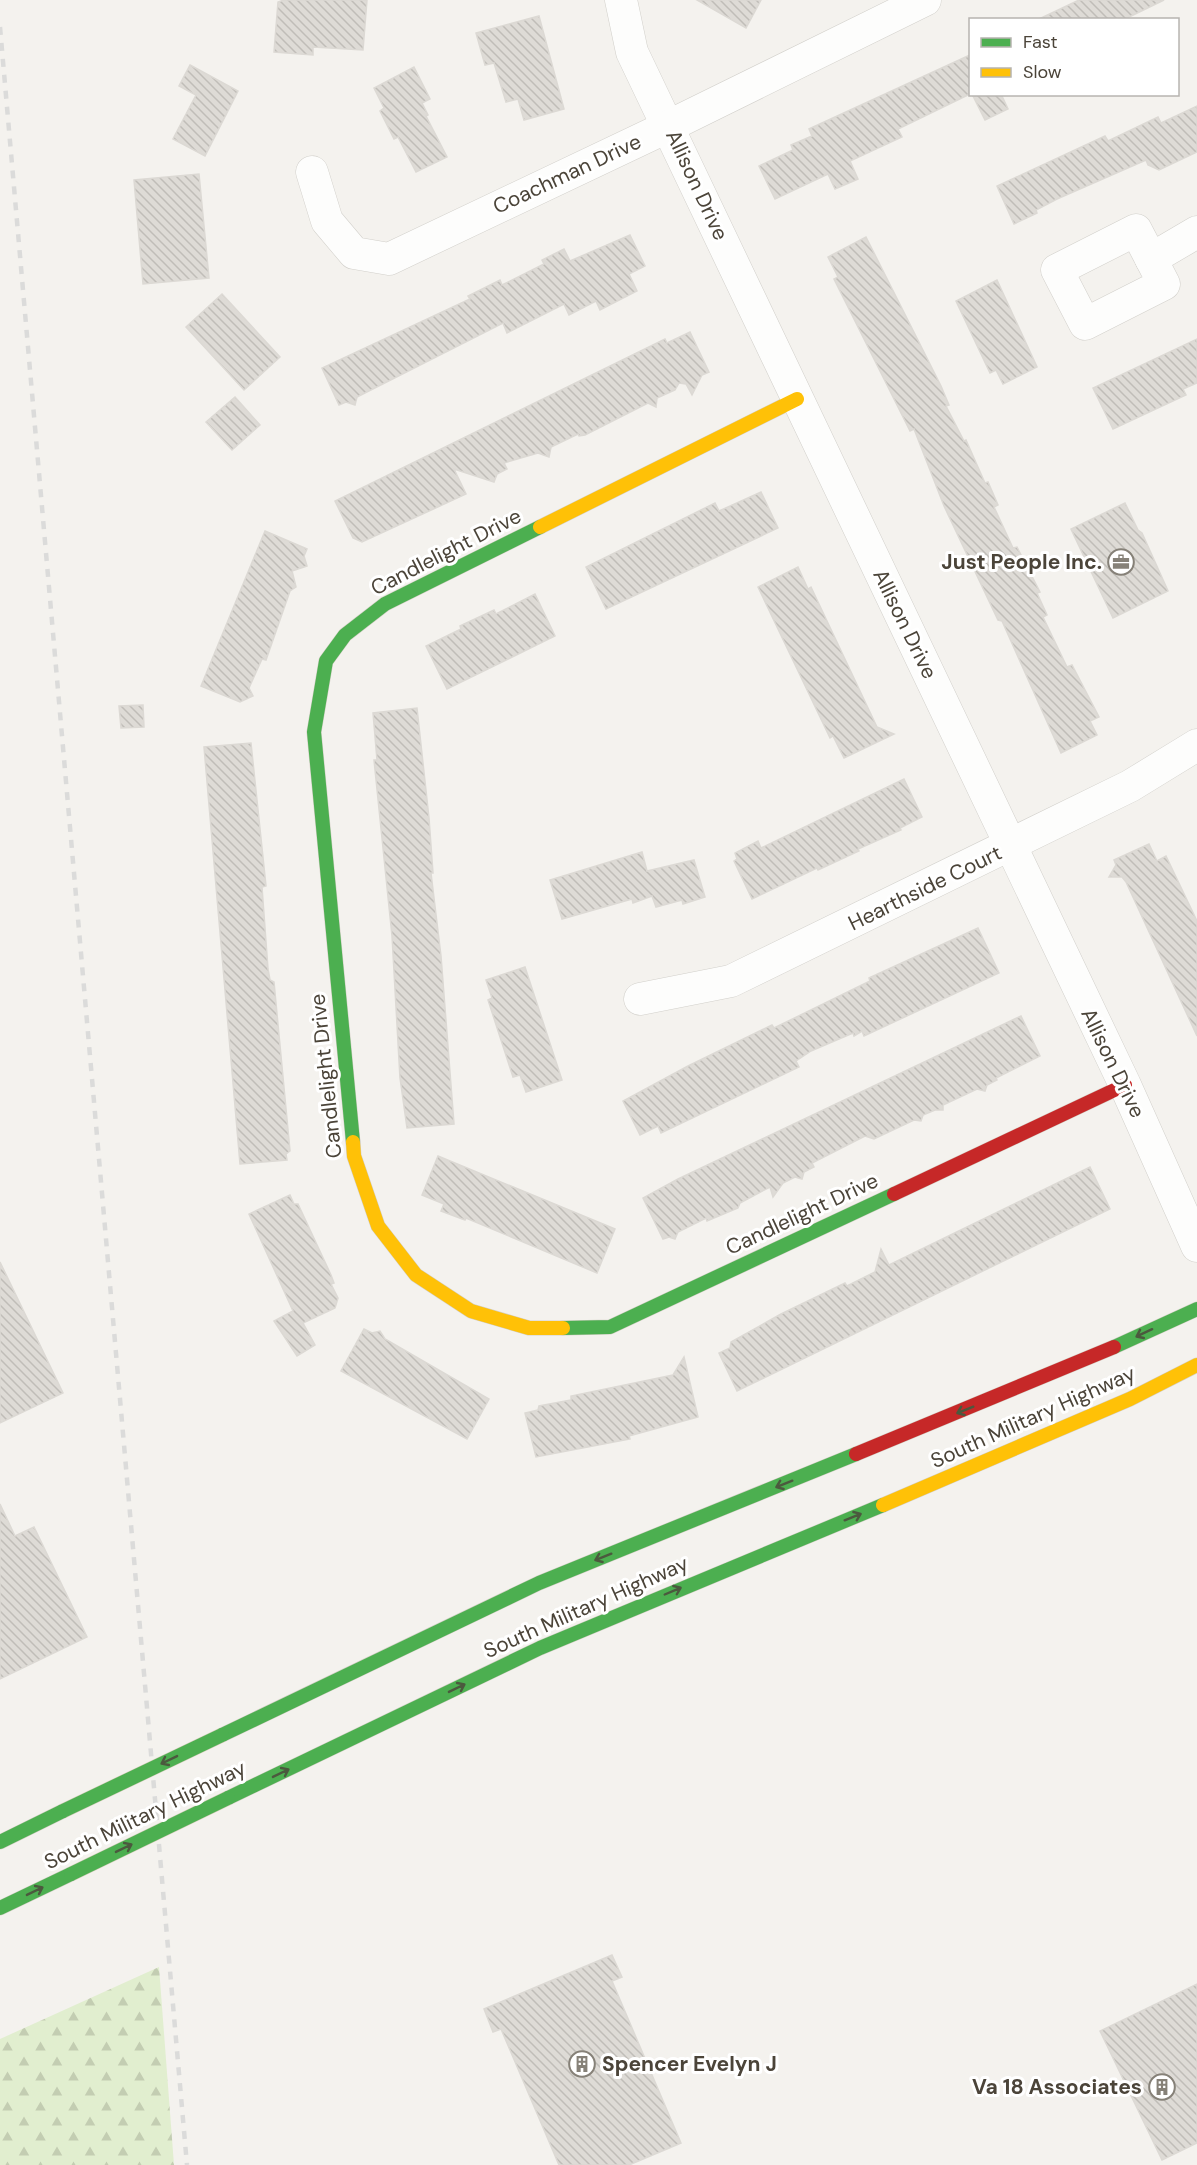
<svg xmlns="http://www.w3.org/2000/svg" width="1197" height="2165" font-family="'DM Sans',sans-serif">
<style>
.forest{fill:url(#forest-firs)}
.building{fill:url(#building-back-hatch);stroke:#dcd9d4;stroke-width:1.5}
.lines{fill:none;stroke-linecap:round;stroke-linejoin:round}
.street-casing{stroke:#d2d0cb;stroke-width:33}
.fast-casing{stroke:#d3cfc5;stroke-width:15}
.slow-casing{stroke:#d3cfc5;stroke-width:15}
.jam-casing{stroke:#d3cfc5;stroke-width:15}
.street{stroke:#fdfdfc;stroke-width:32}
.fast{stroke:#4caf50;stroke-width:14}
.slow{stroke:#ffc107;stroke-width:14}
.jam{stroke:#c62828;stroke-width:14}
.rail{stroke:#dbdbda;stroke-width:4.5;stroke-dasharray:8 8;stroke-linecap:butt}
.fast-bridge-casing{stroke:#d6cebb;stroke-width:15;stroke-linecap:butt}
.fast-bridge{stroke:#4caf50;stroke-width:14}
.oneway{stroke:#4b593e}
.labels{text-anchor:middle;stroke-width:6;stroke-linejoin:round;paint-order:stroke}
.street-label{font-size:21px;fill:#4b4439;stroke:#fff}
.poi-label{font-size:21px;font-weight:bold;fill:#4b4439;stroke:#fff;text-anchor:end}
</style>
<defs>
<pattern id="forest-firs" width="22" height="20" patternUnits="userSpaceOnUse" patternTransform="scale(1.5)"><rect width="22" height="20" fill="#e1eecf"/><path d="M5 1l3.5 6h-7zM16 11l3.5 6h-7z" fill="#c3cdb2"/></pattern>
<pattern id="building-back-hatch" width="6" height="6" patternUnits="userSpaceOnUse" patternTransform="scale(1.5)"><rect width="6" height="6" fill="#dedbd6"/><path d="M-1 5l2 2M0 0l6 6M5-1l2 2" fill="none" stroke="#c0bdb8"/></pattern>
</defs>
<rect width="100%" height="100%" fill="#f4f2ee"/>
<path class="forest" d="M159 1967 174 2165H0V2039Z"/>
<g class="building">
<path d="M284 0H367L363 50 313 47V55L274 52 278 2Z"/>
<path d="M697 0H761L746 28Z"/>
<path d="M1079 0H1164L1123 20H1037Z"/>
<path d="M539 16 564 109 524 120 518 99 506 102 494 63 485 65 476 33Z"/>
<path d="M970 55V94L898 129 902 137 850 161 858 179 835 189 828 174 775 199 759 166 793 150 791 145 812 136 809 129Z"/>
<path d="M190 65 238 91 205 156 173 139 196 95 179 86Z"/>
<path d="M414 67 430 99 422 103 428 115 426 116 447 157 416 172 398 137 394 139 380 111 384 108 374 88Z"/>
<path d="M972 94H1001L1008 109 985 120Z"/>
<path d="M1197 106V152L1159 170 1148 165 1146 160 1057 199 1036 210 1037 213 1014 224 997 186 1105 136 1108 141 1158 117 1161 123Z"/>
<path d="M199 174 209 278 143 284 134 180Z"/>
<path d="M630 235 645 266 629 274 637 291 600 310 596 301 569 315 564 304 507 333 503 323 357 397 355 405 346 402 339 405 322 368 470 299 468 296 500 280 502 285 544 264 542 260 564 249 570 261Z"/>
<path d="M866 237 941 386 949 405 946 406 964 441 966 440 985 483 988 482 998 505 994 507 1013 548 1017 547 1040 592 1037 593 1047 615 1043 617 1067 667 1072 665 1099 717 1090 721 1097 735 1061 753 1002 621 998 620 944 506 914 429 910 431 834 279 838 277 828 257Z"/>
<path d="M997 280 1037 367 1003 384 996 370 990 373 956 301Z"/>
<path d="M222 294 280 357 244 390 186 327Z"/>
<path d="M690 332 709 372 702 375 692 395 686 384 679 383 675 390 657 398 656 407 648 403 585 435 579 436 578 434 551 447 549 457 538 453 504 463 507 469 497 474 494 482 454 469 466 494 362 542 353 538 335 501 665 339 667 343Z"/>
<path d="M1197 339V383L1183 389 1186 395 1113 429 1093 388Z"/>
<path d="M235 397 260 425 232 450 206 422Z"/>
<path d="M761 492 778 528 606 609 586 567 715 503 719 511Z"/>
<path d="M1125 503 1138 530 1142 533 1168 591 1113 618 1071 529Z"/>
<path d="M265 531 307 549 304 556 307 566 292 571 296 587 290 591 266 660 262 659 253 679 249 688 253 696 240 702 201 686Z"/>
<path d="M798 567 808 589 811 587 877 727 894 734 844 758 833 736 830 738 758 587Z"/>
<path d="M535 594 555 636 447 689 426 646 461 629 460 626 494 610 496 614Z"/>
<path d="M143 705 144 727 121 728 119 706Z"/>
<path d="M417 708 429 818 433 873H431L441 956 454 1124 407 1128 400 1078 392 936 374 760H377L373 713Z"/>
<path d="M251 743 266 886 262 887 268 969 270 980 274 982 290 1151 286 1154 287 1160 240 1164 204 747Z"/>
<path d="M904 779 922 817 900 828 901 830 858 849 859 851 818 870 817 868 752 899 734 861 737 859 735 853 758 841 761 848Z"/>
<path d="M1149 844 1157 861 1166 856 1197 921V1036L1126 882 1122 877H1109L1116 865 1114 860Z"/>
<path d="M642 852 647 871 694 860 705 897 683 904 682 900 656 907 652 896 633 903 632 899 562 919 550 880Z"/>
<path d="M978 928 999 973 864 1036 862 1031 854 1036 853 1033 811 1051 796 1061 799 1067 661 1133 658 1126 640 1135 623 1101 688 1066 772 1025 774 1028 870 981 869 978Z"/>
<path d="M525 967 562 1080 526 1092 520 1075 513 1077 488 1000 492 998 486 980Z"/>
<path d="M1021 1016 1040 1056 996 1078 997 1080 987 1085 985 1091 977 1089 943 1105V1110H935L923 1115 921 1121 914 1120 874 1139 865 1136 812 1163 814 1167 804 1172 802 1179 795 1177 783 1183 773 1197 770 1187 740 1203 738 1208 707 1221 706 1218 678 1232 675 1239 669 1237 663 1239 643 1198 678 1179Z"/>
<path d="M438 1156 615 1229 597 1273 466 1218 465 1220 441 1211 444 1204 422 1195Z"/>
<path d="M1090 1167 1110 1209 737 1391 719 1353 730 1348 731 1342 781 1314 845 1283 847 1286 875 1272 881 1249 889 1265Z"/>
<path d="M290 1195 294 1204H298L331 1275 334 1283 331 1284 338 1298 335 1308 303 1323 315 1345 297 1356 274 1321 293 1311 249 1214Z"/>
<path d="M0 1262 63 1393 0 1423Z"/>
<path d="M364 1329 372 1333 380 1331 385 1339 489 1399 467 1439 341 1371Z"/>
<path d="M684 1357 698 1417 629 1436 630 1439 536 1457 525 1413 538 1410 539 1406 571 1400V1396L673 1375Z"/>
<path d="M0 1504 15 1536 34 1527 87 1637 0 1679Z"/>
<path d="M612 1955 622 1977 612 1981 681 2143 629 2165H559L501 2029 493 2032 484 2009Z"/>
<path d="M1197 1984V2143L1162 2160 1100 2031Z"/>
</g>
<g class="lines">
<g class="street-casing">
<g id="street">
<path d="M621 0 632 52 1125 1085 1197 1246"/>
<path d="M312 172 327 221 354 253 389 259 669 126 925 0"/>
<path d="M1136 230 1164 284 1085 324 1057 270Z"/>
<path d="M1151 259 1197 232"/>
<path d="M640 999 731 981 1130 786 1197 745"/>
</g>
</g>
<g class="fast-casing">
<g id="fast">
<path d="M353 1142 314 732 326 661 345 635 385 604 540 527"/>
<path d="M563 1328 610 1327 894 1194"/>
<path d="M1114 1347 1197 1309"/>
<path d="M222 1735 539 1583 856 1454"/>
<path d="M228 1798 540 1648 883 1505"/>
<path d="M0 1842 63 1811"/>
<path d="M0 1908 71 1874"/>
</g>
</g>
<g class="slow-casing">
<g id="slow">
<path d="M540 527 797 399"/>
<path d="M353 1142 354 1156 378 1226 416 1275 471 1311 529 1328H563"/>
<path d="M883 1505 1130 1399 1197 1365"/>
</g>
</g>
<g class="jam-casing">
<g id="jam">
<path d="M894 1194 1125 1085"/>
<path d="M856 1454 1114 1347"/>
</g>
</g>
<use href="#street" class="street"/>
<use href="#fast" class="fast"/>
<use href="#slow" class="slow"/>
<use href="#jam" class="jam"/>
<path class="rail" d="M0 27 187 2165"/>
<g class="fast-bridge-casing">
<g id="fast-bridge">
<path d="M63 1811 222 1735"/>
<path d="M71 1874 228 1798"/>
</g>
</g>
<use href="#fast-bridge" class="fast-bridge"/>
</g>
<defs><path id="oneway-shaft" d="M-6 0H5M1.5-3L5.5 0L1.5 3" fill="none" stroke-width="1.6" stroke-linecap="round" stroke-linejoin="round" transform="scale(1.5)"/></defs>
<g class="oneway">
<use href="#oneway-shaft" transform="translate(1144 1333) rotate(155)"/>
<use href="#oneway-shaft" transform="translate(965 1410) rotate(158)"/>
<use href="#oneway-shaft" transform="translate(784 1484) rotate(158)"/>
<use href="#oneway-shaft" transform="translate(853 1517) rotate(-22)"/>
<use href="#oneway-shaft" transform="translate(603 1557) rotate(158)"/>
<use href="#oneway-shaft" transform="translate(673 1591) rotate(-23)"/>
<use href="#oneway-shaft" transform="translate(457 1688) rotate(-26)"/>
<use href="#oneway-shaft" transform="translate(169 1760) rotate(154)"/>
<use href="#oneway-shaft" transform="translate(281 1773) rotate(-26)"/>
<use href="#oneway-shaft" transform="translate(124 1848) rotate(-26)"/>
<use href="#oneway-shaft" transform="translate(35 1891) rotate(-26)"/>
</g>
<defs>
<g id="office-ring" transform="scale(1.35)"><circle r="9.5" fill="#fff" stroke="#868178" stroke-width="1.5"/><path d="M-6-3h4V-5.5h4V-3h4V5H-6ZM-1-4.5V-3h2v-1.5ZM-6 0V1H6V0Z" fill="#868178"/></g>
<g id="building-ring" transform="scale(1.35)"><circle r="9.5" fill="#fff" stroke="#868178" stroke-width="1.5"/><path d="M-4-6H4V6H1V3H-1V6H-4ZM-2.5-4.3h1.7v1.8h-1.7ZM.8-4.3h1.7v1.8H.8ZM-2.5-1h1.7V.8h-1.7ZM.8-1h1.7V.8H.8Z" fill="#868178"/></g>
</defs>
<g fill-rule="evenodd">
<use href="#office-ring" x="1121" y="562"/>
<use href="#building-ring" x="582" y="2064"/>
<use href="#building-ring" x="1162" y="2087"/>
</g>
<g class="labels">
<g class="street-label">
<text transform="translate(567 174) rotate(-25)" y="7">Coachman Drive</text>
<text transform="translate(697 185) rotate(65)" y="7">Allison Drive</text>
<text transform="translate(446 552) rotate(-27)" y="7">Candlelight Drive</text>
<text transform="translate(905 624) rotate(64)" y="7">Allison Drive</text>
<text transform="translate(925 888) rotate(-26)" y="7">Hearthside Court</text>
<text transform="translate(1113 1063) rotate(64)" y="7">Allison Drive</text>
<text transform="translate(326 1076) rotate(-96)" y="7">Candlelight Drive</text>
<text transform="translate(802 1214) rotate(-25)" y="7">Candlelight Drive</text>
<text transform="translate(1033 1417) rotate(-24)" y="7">South Military Highway</text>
<text transform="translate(586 1607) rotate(-24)" y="7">South Military Highway</text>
<text transform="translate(145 1815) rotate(-26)" y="7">South Military Highway</text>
</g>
<g class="poi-label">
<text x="1102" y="569">Just People Inc.</text>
<text x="602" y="2071" text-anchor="start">Spencer Evelyn J</text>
<text x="1142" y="2094">Va 18 Associates</text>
</g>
</g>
<rect x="969" y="18" width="210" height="78" fill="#ffffff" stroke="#b7b4b0" stroke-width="1.5"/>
<rect x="981" y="38" width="30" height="9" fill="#4caf50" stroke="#b7b4b0" stroke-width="1.5"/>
<text x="1023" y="48" font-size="18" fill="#4b4439">Fast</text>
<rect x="981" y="68" width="30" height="9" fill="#ffc107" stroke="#b7b4b0" stroke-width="1.5"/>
<text x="1023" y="78" font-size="18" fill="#4b4439">Slow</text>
</svg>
